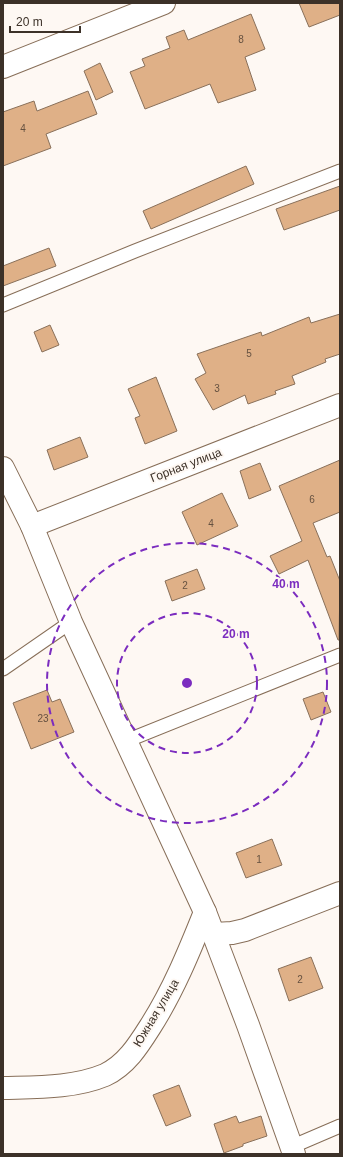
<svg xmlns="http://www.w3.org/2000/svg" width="343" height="1157" font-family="Arial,sans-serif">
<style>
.building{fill:#dfb087;stroke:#89705a}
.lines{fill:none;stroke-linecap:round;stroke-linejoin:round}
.lane-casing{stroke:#876e58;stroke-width:15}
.street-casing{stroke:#876e58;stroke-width:24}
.lane{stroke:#fff;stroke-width:13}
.street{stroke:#fff;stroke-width:22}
.ring{fill:none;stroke:#7b2cbf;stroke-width:2;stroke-dasharray:7 5}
.labels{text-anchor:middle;stroke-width:4;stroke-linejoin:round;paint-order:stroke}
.number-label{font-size:10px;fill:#655140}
.street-label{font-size:12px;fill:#3c3128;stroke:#fef8f3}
.centre{fill:#7b2cbf;stroke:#fef8f3;stroke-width:2}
.ring-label{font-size:12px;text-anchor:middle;font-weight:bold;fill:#7b2cbf;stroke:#fef8f3;stroke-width:4;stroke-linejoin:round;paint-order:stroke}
</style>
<rect width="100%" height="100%" fill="#fef8f3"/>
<g class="building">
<path d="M299 3H340V15L309 27Z"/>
<path d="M251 14 265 49 245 57 256 90 218 103 210 84 145 109 130 72 145 66 142 59 170 48 166 37 184 30 188 40Z"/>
<path d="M100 63 113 92 96 100 84 71Z"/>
<path d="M88 91 97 114 46 134 51 148 3 166V112L34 101 37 111Z"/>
<path d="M246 166 254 184 151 229 143 211Z"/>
<path d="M340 186V210L284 230 276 209Z"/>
<path d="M49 248 56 266 3 286V266Z"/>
<path d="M340 314V354L325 359 326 362 292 376 295 384 275 391 276 394 248 404 245 395 213 410 195 379 206 373 197 354 261 332 262 336 309 317 311 323Z"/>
<path d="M50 325 59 345 42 352 34 332Z"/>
<path d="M156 377 177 431 145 444 135 418 140 416 128 389Z"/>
<path d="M80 437 88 457 54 470 47 450Z"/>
<path d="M340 460V512L313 523 327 557 330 556 340 581 339 640H338L308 560 279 574 270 556 302 541 279 486Z"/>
<path d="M260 463 271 490 249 499 240 471Z"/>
<path d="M222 493 238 526 197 545 182 512Z"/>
<path d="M197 569 205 589 172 601 165 581Z"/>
<path d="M47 690 52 702 60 699 74 732 31 749 13 703Z"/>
<path d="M323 692 331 712 311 720 303 699Z"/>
<path d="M272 839 282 865 246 878 236 853Z"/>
<path d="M311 957 323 988 289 1001 278 969Z"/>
<path d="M179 1085 191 1116 166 1126 153 1095Z"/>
<path d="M236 1116 239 1123 261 1116 267 1136 243 1144V1146L224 1153 214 1124Z"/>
</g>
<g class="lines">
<g class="lane-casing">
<g id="lane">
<path d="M3 305 135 251 340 171"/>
<path d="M3 669 71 622"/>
<path d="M126 741 340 655"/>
<path d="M291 1147 340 1126"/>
</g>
</g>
<g class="street-casing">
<g id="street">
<path d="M3 67 164 3"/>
<path d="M3 468 32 526 71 622 205 912 248 1025 294 1154"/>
<path d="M32 526 340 405"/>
<path d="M214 934 232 933 245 930 340 893"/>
<path d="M3 1088C36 1087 74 1088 105 1075 126 1065 138 1046 150 1027 173 991 189 952 205 912"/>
</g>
</g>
<use href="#lane" class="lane"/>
<use href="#street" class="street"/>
</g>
<g class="ring">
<circle cx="187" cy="683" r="70"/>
<circle cx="187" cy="683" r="140"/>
</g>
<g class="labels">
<g class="number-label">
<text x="241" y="43">8</text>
<text x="23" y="132">4</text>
<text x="249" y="357">5</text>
<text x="217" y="392">3</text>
<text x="312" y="503">6</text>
<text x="211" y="527">4</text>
<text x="185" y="589">2</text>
<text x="43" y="722">23</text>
<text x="259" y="863">1</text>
<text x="300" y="983">2</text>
</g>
<g class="street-label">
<text transform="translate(186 465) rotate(-21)" y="4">Горная улица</text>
<text transform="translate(156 1013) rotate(-59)" y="4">Южная улица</text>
</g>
</g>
<circle cx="187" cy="683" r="6" class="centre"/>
<g class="ring-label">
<text x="286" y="588">40 m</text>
<text x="236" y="638">20 m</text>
</g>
<rect width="343" height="1157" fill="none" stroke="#3c3128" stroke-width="8"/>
<path d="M10 26v6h70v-6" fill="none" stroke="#3c3128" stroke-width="2"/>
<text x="16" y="26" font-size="12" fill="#3c3128" stroke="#fef8f3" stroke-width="3" paint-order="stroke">20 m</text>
</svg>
